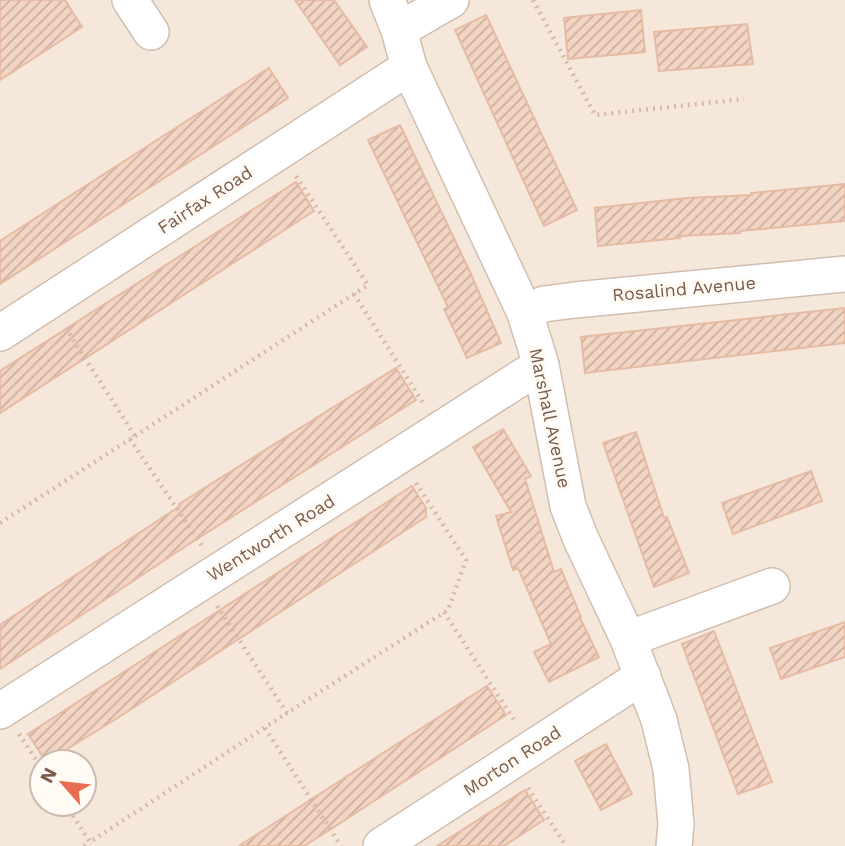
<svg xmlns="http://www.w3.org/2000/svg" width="845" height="846" font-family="'Work Sans',sans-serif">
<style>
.residential{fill:#f5e8da;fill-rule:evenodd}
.building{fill:url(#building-hatch);stroke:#e6bba3;stroke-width:2}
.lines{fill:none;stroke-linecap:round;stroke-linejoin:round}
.street-casing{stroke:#d1beb0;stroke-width:38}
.path{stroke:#d9b8a5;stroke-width:4.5;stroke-dasharray:2 5;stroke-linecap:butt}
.street{stroke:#fff;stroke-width:35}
.labels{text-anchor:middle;stroke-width:6;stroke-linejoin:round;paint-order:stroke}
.street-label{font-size:18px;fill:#7a5c4d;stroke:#fffaf3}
</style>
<defs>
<pattern id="building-hatch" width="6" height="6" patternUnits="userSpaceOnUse" patternTransform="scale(1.75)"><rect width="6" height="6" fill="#f3d5c3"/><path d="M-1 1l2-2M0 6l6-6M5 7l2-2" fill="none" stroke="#cab0a1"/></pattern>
</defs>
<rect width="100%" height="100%" fill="#fdf6ec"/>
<path class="residential" d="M0 0H845V846H0ZM42 762H84V804H42Z"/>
<g class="building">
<path d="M0 0H65L82 27 0 80Z"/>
<path d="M295 0H334L367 47 340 65Z"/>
<path d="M641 10 645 52 568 59 564 18Z"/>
<path d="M486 15 577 210 544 226 455 30Z"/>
<path d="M747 24 753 64 659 71 654 32Z"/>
<path d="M269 68 288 98 0 284V241Z"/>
<path d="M400 125 470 272 501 343 467 358 444 309 448 307 368 140Z"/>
<path d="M296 182 314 211 0 413V371Z"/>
<path d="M845 184V221L740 231V233L680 236V238L598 246 595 208 687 198 752 195 751 193Z"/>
<path d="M845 308V343L585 373 581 337Z"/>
<path d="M396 368 416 400 186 546 0 669V625L180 506 179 504Z"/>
<path d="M503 429 531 476 525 479 554 572 561 569 581 617 580 618 599 657 549 682 534 652 551 644 518 568 513 570 496 516 511 512 473 447Z"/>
<path d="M636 432 664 518 667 517 689 573 654 587 603 443Z"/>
<path d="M811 471 822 501 733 534 722 503Z"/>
<path d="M412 486 426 508V517L116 719 46 762 28 734Z"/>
<path d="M845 622V657L781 679 770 648Z"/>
<path d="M714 631 772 782 738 794 682 644Z"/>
<path d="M487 686 506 715 331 829 304 846H239Z"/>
<path d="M606 744 632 794 601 810 575 761Z"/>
<path d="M525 790 544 820 504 846H437Z"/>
</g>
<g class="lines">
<g class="street-casing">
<g id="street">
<path d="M130 0 151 32"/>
<path d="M387 0 399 30 409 67 525 313 541 365 568 506 580 537 628 639 659 720 671 769 676 824 674 846"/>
<path d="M399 30 451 0"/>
<path d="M525 313 544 304 575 300 845 274"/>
<path d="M0 333 409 67"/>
<path d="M628 639 772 586"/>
<path d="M0 711 541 365"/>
<path d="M381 846 643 676"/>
</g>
</g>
<g class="path">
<path d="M533 0 595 115 744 99"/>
<path d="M354 294 425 406"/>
<path d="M135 436 368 285 296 176"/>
<path d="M130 439 202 546"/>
<path d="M0 523 135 436 65 327"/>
<path d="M217 606 287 713 448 610 466 560 414 480"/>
<path d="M444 612 516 723"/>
<path d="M265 728 341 846"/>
<path d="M19 734 42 769"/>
<path d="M528 788 566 846"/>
<path d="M65 804 90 842 287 713"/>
<path d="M84 846 90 842"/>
</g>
<use href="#street" class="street"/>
</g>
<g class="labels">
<g class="street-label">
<text transform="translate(205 200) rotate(-33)" y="6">Fairfax Road</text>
<text transform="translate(684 289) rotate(-5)" y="6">Rosalind Avenue</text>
<text transform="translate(550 418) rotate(78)" y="6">Marshall Avenue</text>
<text transform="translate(271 538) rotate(-32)" y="6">Wentworth Road</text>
<text transform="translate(512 761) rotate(-33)" y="6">Morton Road</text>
</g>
</g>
<g transform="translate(63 783) rotate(298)"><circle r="33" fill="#fffaf3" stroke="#cabbb1" stroke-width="2"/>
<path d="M0-5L12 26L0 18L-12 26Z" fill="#e76f51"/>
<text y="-10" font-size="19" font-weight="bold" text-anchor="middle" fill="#7a5c4d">N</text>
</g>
</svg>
